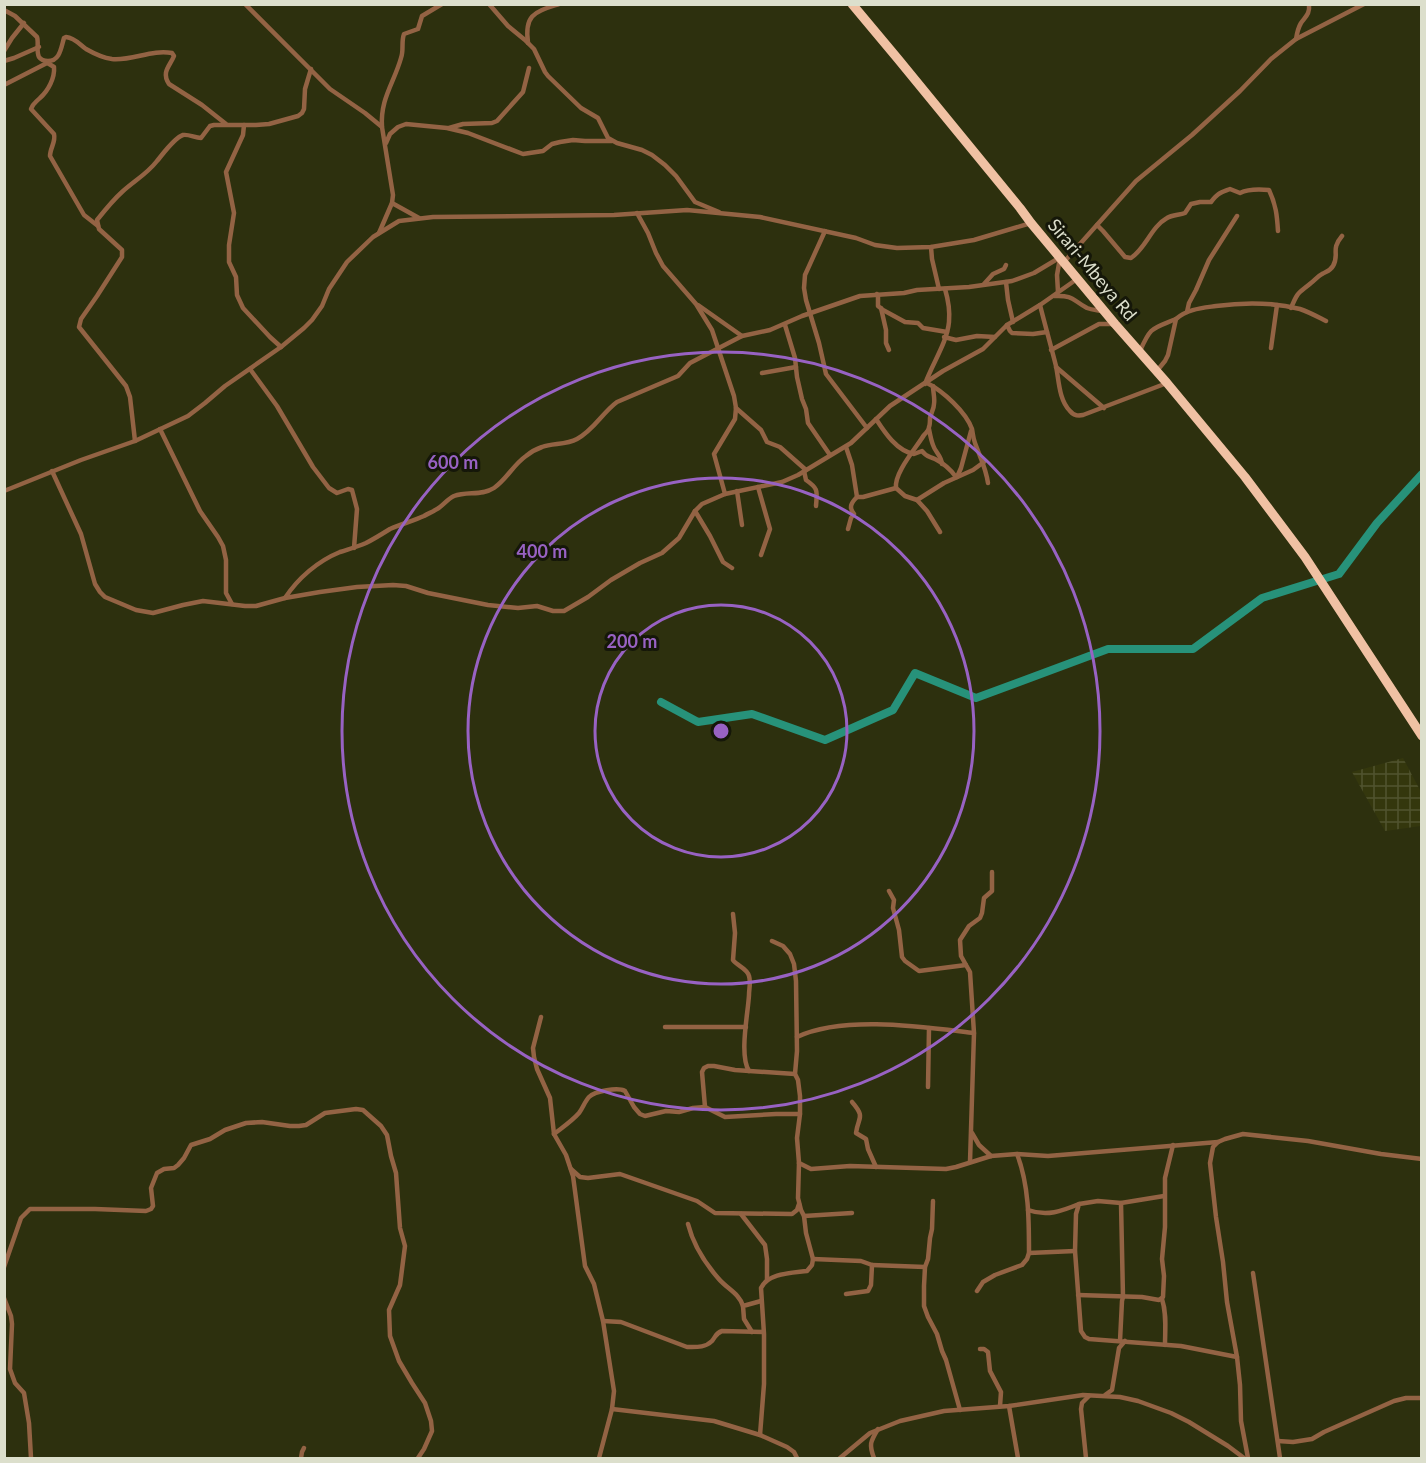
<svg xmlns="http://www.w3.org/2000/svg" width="1426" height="1463" font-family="Lato,sans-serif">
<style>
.industrial{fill:url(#industrial-grid)}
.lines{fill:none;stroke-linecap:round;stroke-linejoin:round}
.river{stroke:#27927a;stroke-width:8}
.street{stroke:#936344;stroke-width:4.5}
.highway{stroke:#f0c1a3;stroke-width:9}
.ring{fill:none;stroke:#9862c3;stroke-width:3}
.labels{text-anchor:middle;stroke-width:6;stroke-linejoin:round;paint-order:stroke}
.street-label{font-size:18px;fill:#dcdfcc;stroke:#151709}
.centre{fill:#9862c3;stroke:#151709;stroke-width:3}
.ring-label{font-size:18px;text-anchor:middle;font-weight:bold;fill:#9862c3;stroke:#151709;stroke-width:6;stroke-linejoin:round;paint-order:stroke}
</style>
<defs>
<pattern id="industrial-grid" width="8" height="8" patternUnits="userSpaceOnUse" patternTransform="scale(1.5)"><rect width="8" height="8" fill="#34370d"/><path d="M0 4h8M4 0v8" fill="none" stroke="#51542f"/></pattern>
</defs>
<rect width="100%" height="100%" fill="#2d300e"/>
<path class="industrial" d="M1403 758 1421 792V826L1385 831 1352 772Z"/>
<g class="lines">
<path class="river" d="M661 702 698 722 752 714 825 740 893 710 915 673 976 698 1108 649H1193L1262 598 1339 574 1377 523 1422 474"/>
<g class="street">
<path d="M245 4 330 89 365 113 382 127 393 195 392 203 379 233"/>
<path d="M489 4 508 26 525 40 534 49 545 72 548 76 581 108 598 118 608 138 617 143 642 150 652 155 665 165 676 176 695 202 719 212"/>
<path d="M4 10 15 16 37 37C39 43 36 52 39 57 41 60 44 61 48 61 60 61 61 48 64 38L66 37C75 38 79 44 86 49 93 53 104 58 112 59 132 61 152 49 172 53L174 56C170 66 161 72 169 84L202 105 226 124"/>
<path d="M1296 39C1297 33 1298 28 1301 23 1306 16 1310 14 1309 4"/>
<path d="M528 43C524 14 535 12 559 4"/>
<path d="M4 51 12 38 24 23"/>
<path d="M4 61 14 58 39 47"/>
<path d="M46 62 54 67C55 78 48 91 40 98 35 103 33 103 31 109L54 134C56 142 50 148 50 156L84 215 98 226"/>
<path d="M4 85 47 63"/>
<path d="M244 125 243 135 226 172 234 213 229 245V262L236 277 237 295 243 308 270 337 281 347"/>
<path d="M382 127C380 99 394 83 401 58 404 50 401 42 404 34L418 29 422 16 442 4"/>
<path d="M449 128 463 124 492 123 497 121 523 92 529 68"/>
<path d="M386 143 390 134 398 127 406 124 447 128 468 133 523 154 543 151 552 144 560 142 573 140 585 141H612"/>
<path d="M392 203 419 218"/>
<path d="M637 213 648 233 656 253 663 266 696 304 712 330 734 396 736 408 735 419 714 454 725 494"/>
<path d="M1097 225 1103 231 1125 257 1131 258C1146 248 1151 227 1167 218 1172 215 1180 215 1185 213L1191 204 1200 202H1211C1218 193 1220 193 1230 189L1240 193C1248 189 1259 189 1269 190 1276 205 1277 215 1278 231"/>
<path d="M825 231 805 275 804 288 806 300 819 343 826 374 867 428"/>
<path d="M931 247 932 259 939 289"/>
<path d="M1064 262 1136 181 1192 135 1240 91 1271 59 1296 39 1364 4"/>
<path d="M1006 282 1008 300 1013 322"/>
<path d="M984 284 993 274 1004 269 1006 265"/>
<path d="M1058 292 1057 275 1060 258"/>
<path d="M877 294 878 297V306L883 310 905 322 918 323 923 328 947 332"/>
<path d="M1054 296C1074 295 1072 300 1087 308 1092 310 1097 310 1102 311"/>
<path d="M698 305 742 336"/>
<path d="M1040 305C1045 325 1051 346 1056 366 1059 381 1059 400 1070 411 1074 416 1078 416 1083 415L1167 383"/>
<path d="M881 308 886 330V343L889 350"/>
<path d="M1291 308C1298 291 1298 294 1311 283 1315 280 1318 276 1322 274 1327 271 1330 271 1333 266 1340 254 1330 250 1342 236"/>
<path d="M1187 312 1189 303 1196 290 1209 260 1237 216"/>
<path d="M785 325 795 358 797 377 802 399 806 409 808 423 830 455"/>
<path d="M1007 325 1010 331 1012 333 1033 334 1047 332"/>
<path d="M944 337 956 340 977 336 995 337"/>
<path d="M1271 348 1277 305"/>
<path d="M1051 350 1099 324H1115"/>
<path d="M1140 351C1151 326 1152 329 1176 319"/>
<path d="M1056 367 1104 408"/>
<path d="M250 369 277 406 313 467 329 488 337 493 348 489 352 490 357 509 354 548"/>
<path d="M1156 372 1165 361 1168 355 1176 319C1187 309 1202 308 1216 306 1245 302 1272 302 1300 309 1309 312 1318 317 1326 321"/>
<path d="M762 373 796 367"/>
<path d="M927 383C943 391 966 412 972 429 973 434 973 438 975 443 980 457 986 468 988 483"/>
<path d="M925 384C932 364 947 343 949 322 950 311 948 299 945 289"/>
<path d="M736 408 761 430 767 442 780 447 806 470"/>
<path d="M876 419C885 433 897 451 914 454L922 451C926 457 929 456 935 459 943 463 951 470 956 477"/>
<path d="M160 429 200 511 218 537 223 546 226 560V593L232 604"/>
<path d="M929 429C930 434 931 440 933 445 935 452 941 455 942 464"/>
<path d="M135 441 130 397 126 386 79 327 81 319 97 296 122 257V250L99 229 97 220C105 210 113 200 122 192 134 181 147 174 157 161 163 154 174 138 183 135 189 134 195 138 201 138L210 126 214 125H256L269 124 298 116 302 113 304 109 305 89 311 69"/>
<path d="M846 447 852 465 857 497H863L896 488 905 496 917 500 927 511 940 532"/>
<path d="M52 471 81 534 95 584 100 592 105 597 117 602 136 610 153 613 183 605 203 601 245 606H256L285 598 320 592 357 587 393 585 406 586 428 593 488 605 518 608 537 606 553 611H564L588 597 611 580 640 563 662 553 679 538 695 511 702 504 725 494 782 482 798 475 851 443 890 406 943 371 983 349 1007 325 1040 305 1077 279"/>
<path d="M804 471 806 480C819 489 817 491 816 506"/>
<path d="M957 477 961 468 971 431"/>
<path d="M758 487 770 529 761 555"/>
<path d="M896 488C894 473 916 448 924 435 926 433 929 430 929 427 930 425 930 420 930 418 931 413 934 409 934 404 935 398 933 392 933 386"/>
<path d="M4 491 81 460 135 441 188 416 205 403 225 386 281 347 304 328 312 320 322 306 329 289 347 262 373 237 399 221 433 217 614 215 687 210 760 217 856 238 875 245 897 248 931 247 974 240 1031 223"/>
<path d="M737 491 742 525"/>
<path d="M917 500 944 483 973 470 984 462"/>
<path d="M695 511 710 536 723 562 732 568"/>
<path d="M848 529 851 518 854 514C848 507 852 502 857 497"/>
<path d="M285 598C298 578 318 561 340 552 349 549 357 547 366 543 374 539 382 534 390 529 401 524 413 521 424 516 429 513 435 511 440 507 445 503 448 499 454 496 467 491 482 496 494 488 507 479 513 465 526 456 531 452 536 449 542 447 553 443 566 445 577 439 594 430 602 413 617 402L678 376 690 363 742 336 770 330 802 316 860 296 904 293 917 290 969 287 1012 281 1034 273 1059 258"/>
<path d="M889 891 894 900 893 908 899 930 902 957 905 961 919 971 966 965 970 972 974 1033 970 1162"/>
<path d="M733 914 735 933 733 960C737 966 747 968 749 976 751 982 749 989 749 995 748 1014 739 1055 749 1071"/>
<path d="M966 965 961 956 960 940 969 926 980 918 982 913 984 898 992 891V872"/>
<path d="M541 1017 533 1048 534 1057 537 1069 550 1098 554 1134 566 1155 573 1176 585 1266 594 1284 603 1321 614 1391 612 1409 599 1458"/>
<path d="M665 1027H746"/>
<path d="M797 1037C844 1015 923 1027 974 1033"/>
<path d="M928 1087 929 1028"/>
<path d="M852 1102C866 1118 858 1117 856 1133L866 1139 868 1149 876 1167"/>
<path d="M705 1107 702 1072 704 1068 708 1066H714L735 1070 795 1074"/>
<path d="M972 1133 979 1145 991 1156"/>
<path d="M554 1134C563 1127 572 1121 579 1113 583 1108 585 1101 589 1097 595 1091 618 1087 625 1091L634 1107 640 1114 645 1116 666 1111 679 1112 693 1108 705 1107 725 1117 776 1114H800"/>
<path d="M799 1163 811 1169 850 1166 946 1169 956 1167 991 1156 1017 1154 1048 1156 1218 1142"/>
<path d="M571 1169 580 1177 588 1178 620 1174 697 1201 715 1213 792 1214 797 1210 799 1204"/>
<path d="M1164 1196 1121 1203 1098 1201 1079 1204 1076 1214 1075 1251 1081 1331 1085 1337 1089 1339 1181 1346 1237 1357"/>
<path d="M933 1201 932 1229 930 1238 928 1259 925 1267 924 1286V1306L928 1317 937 1334 942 1351 946 1360 960 1410"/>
<path d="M1121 1203 1123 1297"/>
<path d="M1028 1210C1047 1217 1062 1211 1079 1204"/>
<path d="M741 1214 765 1245 767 1259V1280"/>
<path d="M804 1216 852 1213"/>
<path d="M688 1224C693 1244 705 1263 718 1278 727 1289 739 1293 743 1306"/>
<path d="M1029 1253 1075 1251"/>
<path d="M813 1259 861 1261 872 1265 925 1267"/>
<path d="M4 1267 21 1218 30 1209H95L146 1211 151 1209 153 1206 151 1188 157 1173 164 1169 174 1168 178 1165 184 1158 191 1145 210 1139 225 1130 246 1123 262 1122 290 1126H299L306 1125 325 1113 356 1109 363 1110 381 1126 387 1135 391 1156 396 1173 400 1228 405 1246 400 1285 389 1310 390 1336 399 1361 412 1383 425 1403 431 1421 432 1431 424 1449 418 1458"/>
<path d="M1253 1273 1280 1458"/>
<path d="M977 1291 983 1282 995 1275 1022 1265 1027 1259 1029 1253C1029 1220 1029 1185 1017 1154"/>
<path d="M846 1294 868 1291 871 1285 872 1265"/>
<path d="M1078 1295 1142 1297 1159 1300 1163 1297 1164 1276 1162 1259 1165 1227V1178L1173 1145"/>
<path d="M4 1298 11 1316 12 1324 10 1369 15 1383 24 1393 29 1423 31 1458"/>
<path d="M1162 1299C1167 1314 1165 1330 1165 1345"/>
<path d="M603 1321 621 1322 687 1347C696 1347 705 1348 712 1341 716 1336 716 1333 722 1331L763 1332"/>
<path d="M752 1332 744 1319 743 1306 761 1301"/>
<path d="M1120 1341 1122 1301 1123 1297"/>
<path d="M980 1349H984L988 1352 990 1371 1001 1392 1000 1406"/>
<path d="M1105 1395 1112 1390 1119 1348 1125 1341"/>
<path d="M1009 1406 1018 1458"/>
<path d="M612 1409 714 1421 760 1435 787 1447 794 1452 797 1458"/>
<path d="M760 1435 764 1384V1334L761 1288C768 1273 792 1273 807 1271L812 1265 813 1259 806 1233 804 1216 801 1210 798 1198 799 1163 797 1138 800 1114V1096L798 1080 795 1074 797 1051 796 981 794 964 790 954 783 946 772 941"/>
<path d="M1278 1441 1293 1442 1312 1439 1324 1432 1394 1401 1406 1398H1422"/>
<path d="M301 1458 302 1452 304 1448"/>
<path d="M840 1458 870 1433 900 1421 944 1411 1009 1406 1083 1395 1120 1397 1138 1401 1171 1413 1189 1422 1228 1446 1244 1458"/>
<path d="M874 1458C869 1445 870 1442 878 1429"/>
<path d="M1086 1458 1081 1409 1082 1403 1089 1396"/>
<path d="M1248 1458 1241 1421 1240 1385 1237 1357 1227 1302 1223 1262 1216 1217 1210 1163 1213 1147 1218 1142 1225 1139 1243 1134 1308 1141 1381 1154 1422 1159"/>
</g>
<path class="highway" d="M852 4 898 59 1020 208 1031 223 1115 324 1167 383 1245 477 1305 557 1422 736"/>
</g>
<g class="ring">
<circle cx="721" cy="731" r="126"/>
<circle cx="721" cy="731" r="253"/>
<circle cx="721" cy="731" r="379"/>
</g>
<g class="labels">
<g class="street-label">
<text transform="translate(1092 270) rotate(50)" y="6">Sirari-Mbeya Rd</text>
</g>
</g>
<circle cx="721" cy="731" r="9" class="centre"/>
<g class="ring-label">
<text x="453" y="469">600 m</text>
<text x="542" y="558">400 m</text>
<text x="632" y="648">200 m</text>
</g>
<rect width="1426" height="1463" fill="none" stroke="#dcdfcc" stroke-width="12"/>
</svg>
